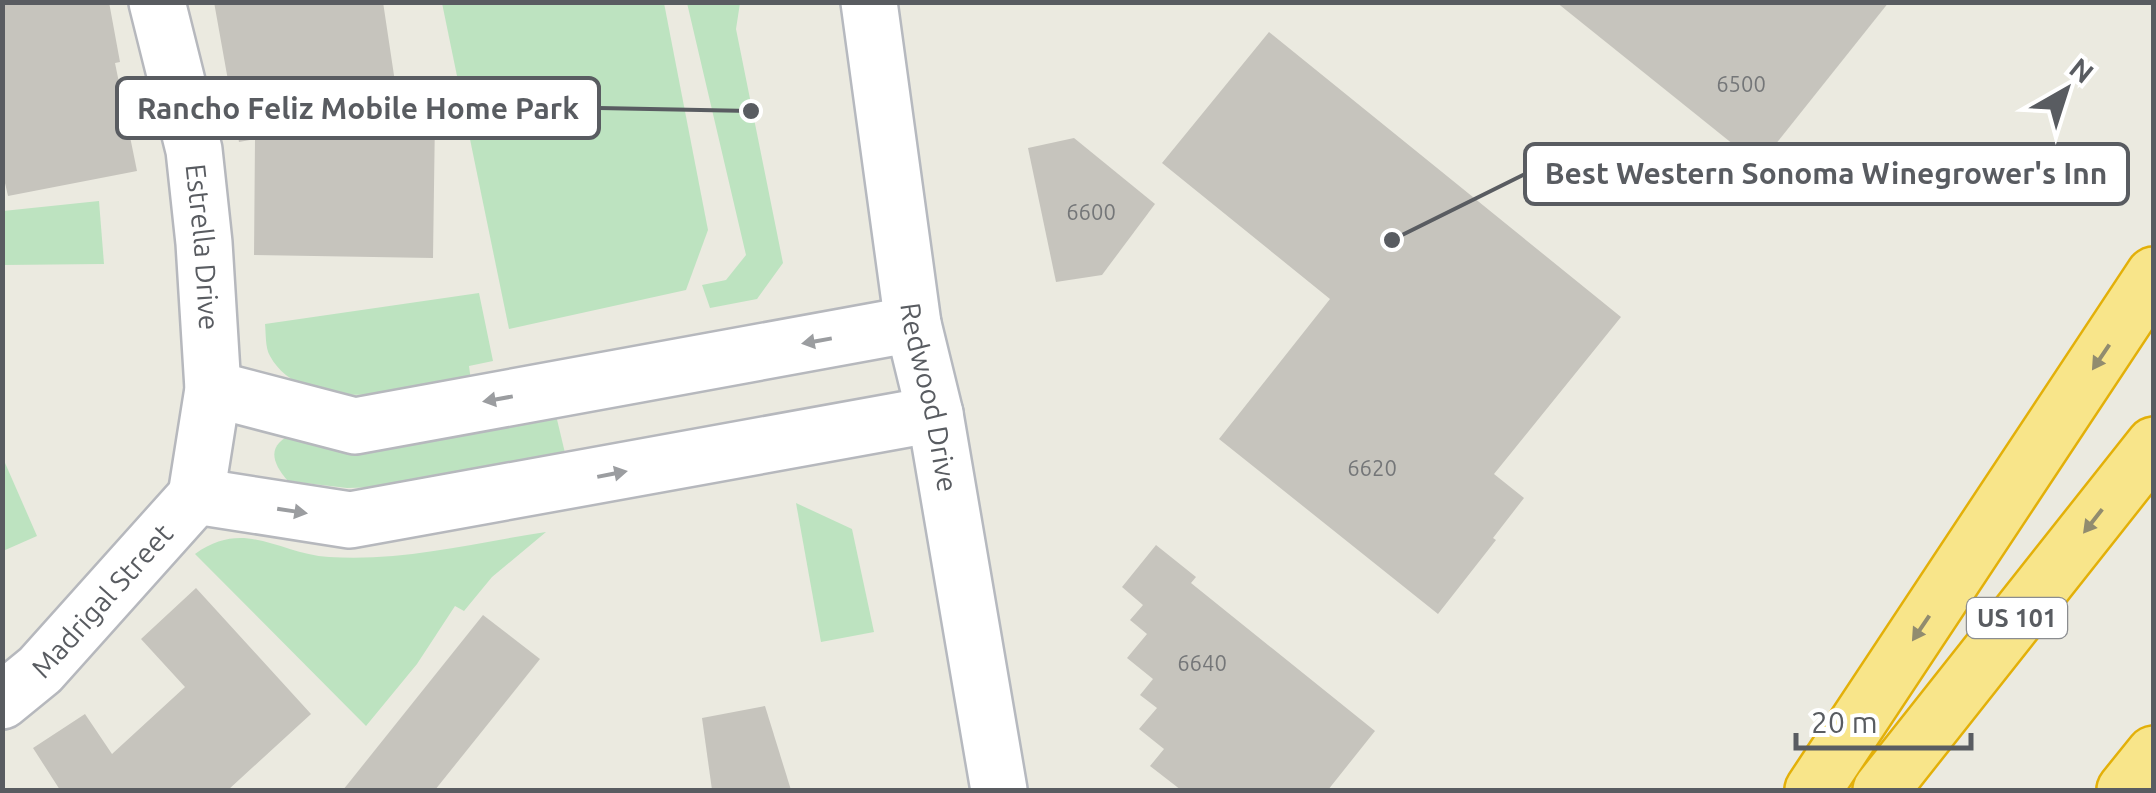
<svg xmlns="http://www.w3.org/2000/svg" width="2156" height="793" font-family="Ubuntu,sans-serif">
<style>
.green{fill:#bde3c0}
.building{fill:#c6c4bd}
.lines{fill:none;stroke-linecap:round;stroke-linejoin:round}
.minor-casing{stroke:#b6b8bd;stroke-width:60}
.secondary-casing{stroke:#b6b9bf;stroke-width:60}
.motorway-casing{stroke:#e3b009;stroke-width:60}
.minor{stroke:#fff;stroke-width:55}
.secondary{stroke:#fff;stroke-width:55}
.motorway{stroke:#f8e58a;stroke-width:55}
.oneway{fill:#9b9da0}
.oneway2{fill:#918c6f}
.labels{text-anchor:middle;stroke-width:9;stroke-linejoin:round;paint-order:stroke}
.number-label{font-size:22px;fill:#747678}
.shield{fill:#fff;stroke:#8b8d90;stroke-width:2.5}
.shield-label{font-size:25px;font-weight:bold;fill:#595c61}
.street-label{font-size:28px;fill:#595c61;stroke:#fff}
.leader{fill:none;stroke:#595c61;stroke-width:4}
.callout-dot{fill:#595c61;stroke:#fff;stroke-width:4}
.callout{fill:#fff;stroke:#595c61;stroke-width:4}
.callout-label{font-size:30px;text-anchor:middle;font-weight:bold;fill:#595c61}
</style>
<rect width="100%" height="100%" fill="#ebeae0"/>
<g class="green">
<path d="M442 3H664L708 230 686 290 509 329Z"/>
<path d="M687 3H740L736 29 783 263 757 299 710 308 702 285 726 280 746 255Z"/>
<path d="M99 201 104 264 3 265V211Z"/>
<path d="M479 293 493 361 469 366 471 381C416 389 304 418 270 356 265 348 266 333 265 324Z"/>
<path d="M555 411 565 453 415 486 347 488 288 481C270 461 267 443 296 433Z"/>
<path d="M2 456 37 536 3 551H2Z"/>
<path d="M796 503 852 529 874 632 821 642Z"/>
<path d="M546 532 492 577 464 611 455 606 417 664 366 726 195 554C245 518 279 554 329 557 402 562 474 543 546 532Z"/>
</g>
<g class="building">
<path d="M2 2H109L120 62 115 63 137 171 8 196 2 170Z"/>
<path d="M214 2H383L401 122 435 117 433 258 254 255 255 139 239 142Z"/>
<path d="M1556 2H1889L1759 165Z"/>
<path d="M1269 32 1621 317 1494 474 1524 498 1493 538 1496 540 1438 614 1219 439 1330 299 1162 163Z"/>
<path d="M1074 138 1155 204 1102 275 1056 282 1028 148Z"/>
<path d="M1156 545 1196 577 1191 583 1375 731 1328 790H1181L1150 766 1164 749 1139 729 1157 708 1140 695 1153 679 1127 658 1147 634 1130 620 1143 605 1122 587Z"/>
<path d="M196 588 311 714 228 790H60L33 748 85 714 112 754 185 687 141 639Z"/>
<path d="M483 615 540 659 435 790H343Z"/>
<path d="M765 706 791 790H712L702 718Z"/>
</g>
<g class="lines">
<g class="minor-casing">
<g id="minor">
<path id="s1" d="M157 2 194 150 204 243 213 389 196 496"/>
<path d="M213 389 355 426 913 324"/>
<path d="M196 496 350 520 935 414"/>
<path id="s2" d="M2 701 40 670 196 496"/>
</g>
</g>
<g class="secondary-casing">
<g id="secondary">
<path id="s3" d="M869 2 913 324 935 414 999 790"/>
</g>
</g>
<g class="motorway-casing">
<g id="motorway">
<path d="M1813 790 2154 275"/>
<path d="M1881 790 2154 445"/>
<path d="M2125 790 2154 754"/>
</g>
</g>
<use href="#minor" class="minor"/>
<use href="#secondary" class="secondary"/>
<use href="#motorway" class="motorway"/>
</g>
<defs><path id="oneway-solid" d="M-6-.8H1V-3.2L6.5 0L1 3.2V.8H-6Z" transform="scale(2.5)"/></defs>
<g class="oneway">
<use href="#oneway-solid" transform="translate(817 341) rotate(170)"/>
<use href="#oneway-solid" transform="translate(498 399) rotate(170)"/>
<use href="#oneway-solid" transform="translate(612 474) rotate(-11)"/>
<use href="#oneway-solid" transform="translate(292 511) rotate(9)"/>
</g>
<g class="oneway2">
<use href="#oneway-solid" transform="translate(2101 357) rotate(124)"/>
<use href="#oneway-solid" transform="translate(2093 521) rotate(128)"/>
<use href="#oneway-solid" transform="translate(1921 628) rotate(124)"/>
</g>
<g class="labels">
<g class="number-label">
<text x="1741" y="92">6500</text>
<text x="1091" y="220">6600</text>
<text x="1372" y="476">6620</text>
<text x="1202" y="671">6640</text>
</g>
<rect class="shield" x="1967" y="598" width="100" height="40" rx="8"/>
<g class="shield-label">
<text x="2017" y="627">US 101</text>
</g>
<g class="street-label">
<text dy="10" stroke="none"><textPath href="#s1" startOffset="250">Estrella Drive</textPath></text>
<text dy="10" stroke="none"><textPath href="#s3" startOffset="400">Redwood Drive</textPath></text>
<text dy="10" stroke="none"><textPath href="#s2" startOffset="142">Madrigal Street</textPath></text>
</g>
</g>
<path class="leader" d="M751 111L599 108M1392 240L1525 174"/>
<g class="callout-dot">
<circle cx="751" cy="111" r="10"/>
<circle cx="1392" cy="240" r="10"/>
</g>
<g class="callout">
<rect x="117" y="78" width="482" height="60" rx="10"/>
<rect x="1525" y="144" width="603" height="60" rx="10"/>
</g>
<g class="callout-label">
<text x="358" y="119">Rancho Feliz Mobile Home Park</text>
<text x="1826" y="184">Best Western Sonoma Winegrower's Inn</text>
</g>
<rect width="2156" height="793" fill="none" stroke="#595c61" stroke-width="10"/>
<g transform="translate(2066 90) rotate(39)" stroke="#ffffff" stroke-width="8" paint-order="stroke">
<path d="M0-8L18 38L0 25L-18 38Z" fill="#595c61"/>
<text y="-15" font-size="28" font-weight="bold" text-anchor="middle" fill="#595c61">N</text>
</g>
<path d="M1796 733v15h175v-15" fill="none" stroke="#595c61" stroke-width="5"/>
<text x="1811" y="733" font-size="30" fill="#595c61" stroke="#ffffff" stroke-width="8" paint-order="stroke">20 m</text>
</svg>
